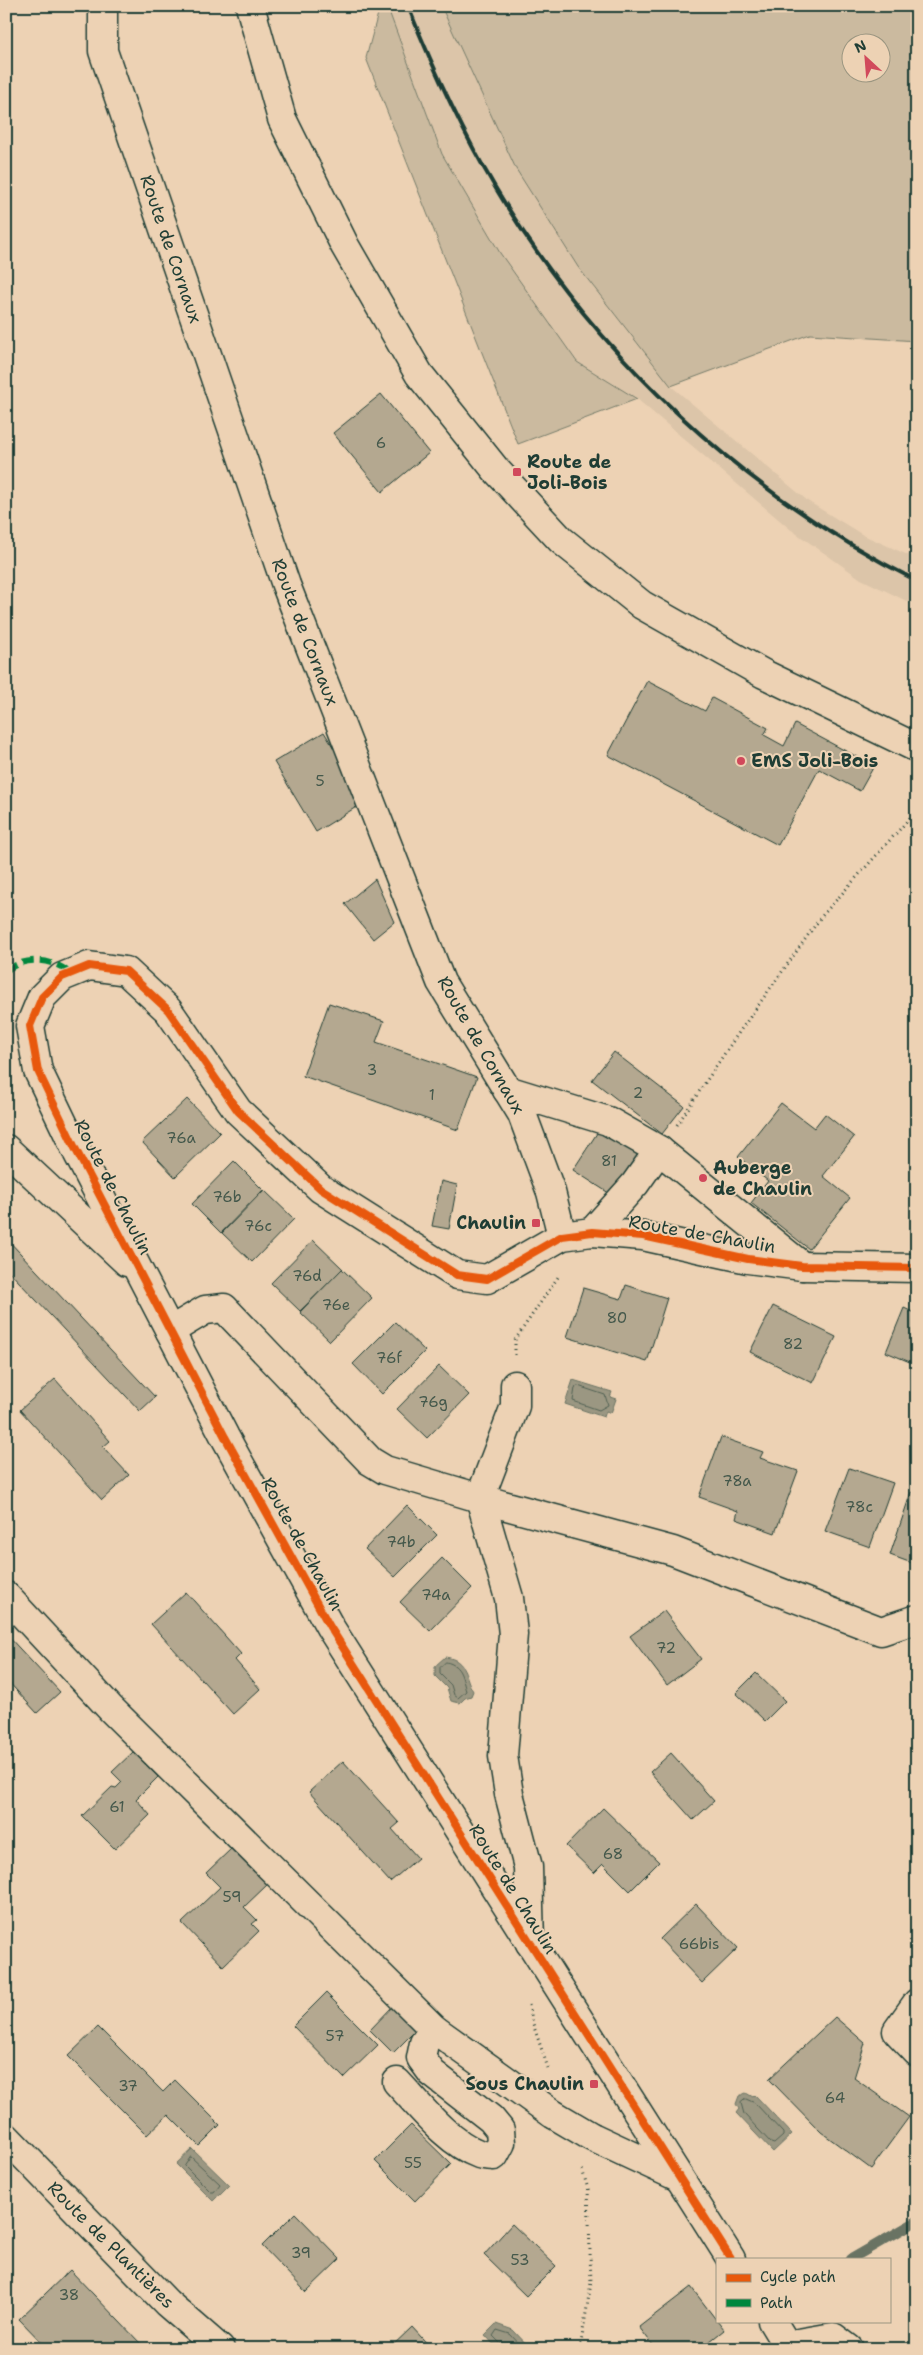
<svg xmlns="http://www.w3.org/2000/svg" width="923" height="2355" font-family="'Shantell Sans',sans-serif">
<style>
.built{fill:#dcc5a9}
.green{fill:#cbba9f;stroke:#757c6a;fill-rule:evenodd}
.water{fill:#9b9782;stroke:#697363}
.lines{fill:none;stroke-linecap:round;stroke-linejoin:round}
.shore{stroke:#516153;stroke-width:1}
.stream{stroke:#697363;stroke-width:10}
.building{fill:#b4a890;stroke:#1f3d34}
.minor-casing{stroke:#1f3d34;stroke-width:31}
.path{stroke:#1f3d34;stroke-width:3;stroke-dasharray:1 4;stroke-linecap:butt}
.minor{stroke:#edd2b4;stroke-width:28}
.rail{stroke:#1f3d34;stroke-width:4}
.minor-bridge-casing{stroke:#1f3d34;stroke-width:31;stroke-linecap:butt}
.minor-bridge{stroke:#edd2b4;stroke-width:28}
.quiet{stroke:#00873e;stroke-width:6;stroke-dasharray:12 6;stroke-linecap:butt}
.cycleway-casing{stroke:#edd2b4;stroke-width:11}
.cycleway{stroke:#e8590c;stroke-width:8}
.poi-dot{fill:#d1495b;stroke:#edd2b4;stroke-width:2}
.labels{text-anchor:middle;stroke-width:4;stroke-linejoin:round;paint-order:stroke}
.number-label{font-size:15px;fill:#44584b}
.street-label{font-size:18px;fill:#1f3d34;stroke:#edd2b4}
.poi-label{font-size:18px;font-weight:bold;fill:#1f3d34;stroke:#edd2b4;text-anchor:start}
</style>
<rect width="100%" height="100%" fill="#edd2b4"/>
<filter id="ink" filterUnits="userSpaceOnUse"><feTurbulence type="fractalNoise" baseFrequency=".02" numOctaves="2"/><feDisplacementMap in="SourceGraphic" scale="10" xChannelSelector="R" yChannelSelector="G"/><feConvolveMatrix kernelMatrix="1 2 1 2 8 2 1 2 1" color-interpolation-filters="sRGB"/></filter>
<g filter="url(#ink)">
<path class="built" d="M387 6H441L516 169 578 267 671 386 809 502 863 535 917 559V606L861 579 790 529 637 399 577 362 500 253 442 154Z"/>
<g class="green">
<path d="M380 6H387L442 154 500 253 577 362 637 399 518 444 366 58Z"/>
<path d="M441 6H917V341L810 334 671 386 578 267 516 169ZM850 42H880V72H850Z"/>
</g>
<g class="water">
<path d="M573 1380 612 1392 610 1397 616 1399 611 1413 606 1411 604 1417 565 1404Z"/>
<path d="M445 1657C468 1660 464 1677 473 1691L471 1696 465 1698 460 1703 451 1701 447 1688 435 1676V1666Z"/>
<path d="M746 2093 753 2097 755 2095 792 2134 773 2152 736 2113 739 2109 736 2104 739 2096Z"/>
<path d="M192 2149 229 2185 213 2201 176 2164Z"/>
<path d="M496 2324 513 2330 531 2349H498L485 2335Z"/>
</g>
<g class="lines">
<g class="shore">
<path d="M578 1386 605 1395 608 1405 599 1410 573 1401 575 1388Z"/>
<path d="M446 1662C462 1665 462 1679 466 1691L458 1698 454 1695 451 1685 440 1674V1668Z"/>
<path d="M746 2099 755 2103 783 2133V2136L774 2144 771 2143 744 2114 741 2103Z"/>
<path d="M191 2157 220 2184 214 2192H211L185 2166Z"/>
<path d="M502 2349 501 2344 493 2336 497 2330 510 2334 524 2349"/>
</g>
<path class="stream" d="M851 2259 917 2221"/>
</g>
<g class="building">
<path d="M381 394 429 453 382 492 333 433Z"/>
<path d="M647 681 705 711 712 698 768 728 764 735 784 746 795 724 874 766 860 791 819 769 778 845 608 755Z"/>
<path d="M324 732 366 801 316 832 274 762Z"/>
<path d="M375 879 394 922 373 939 345 904Z"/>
<path d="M329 1003 384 1021 376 1042 477 1077 458 1130 303 1076Z"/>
<path d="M614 1052 684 1106 662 1134 592 1080Z"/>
<path d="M187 1099 220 1133 175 1177 142 1142Z"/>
<path d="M781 1103 814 1128 825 1114 854 1137 823 1176 850 1198 809 1249 751 1203 768 1181 738 1157Z"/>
<path d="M603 1124 646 1152 615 1197 573 1170Z"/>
<path d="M234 1161 263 1190 221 1233 192 1204Z"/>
<path d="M441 1181 457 1185 449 1229 432 1226Z"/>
<path d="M264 1190 294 1219 252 1262 222 1233Z"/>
<path d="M6 1238 155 1397 140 1411 6 1268Z"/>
<path d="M313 1240 343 1269 300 1311 271 1283Z"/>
<path d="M342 1269 372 1298 330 1341 300 1312Z"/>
<path d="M626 1285 667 1298 647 1362 567 1337 583 1288 621 1299Z"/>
<path d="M773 1306 836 1337 813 1383 750 1352Z"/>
<path d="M904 1308 917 1314V1365L886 1352Z"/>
<path d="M395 1322 425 1351 382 1394 353 1364Z"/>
<path d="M439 1366 469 1395 427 1438 397 1409Z"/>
<path d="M55 1379 110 1441 103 1447 129 1475 102 1500 20 1410Z"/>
<path d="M721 1437 763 1452 760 1458 798 1471 775 1533 736 1519 738 1511 699 1497Z"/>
<path d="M849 1468 893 1483 870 1547 825 1531Z"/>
<path d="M911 1492 917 1494V1565L890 1555Z"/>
<path d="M407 1505 437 1535 395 1577 365 1549Z"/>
<path d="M442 1558 472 1588 430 1631 400 1602Z"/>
<path d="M186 1592 241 1654 235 1660 260 1689 233 1714 151 1624Z"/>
<path d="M664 1611 701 1659 667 1685 630 1636Z"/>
<path d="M6 1634 60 1692 37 1713 6 1679Z"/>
<path d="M756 1673 785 1701 765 1721 736 1693Z"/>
<path d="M133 1752 158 1777 136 1799 150 1815 115 1849 82 1816 112 1787 116 1788 122 1782 112 1772Z"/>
<path d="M671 1753 714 1801 693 1820 650 1772Z"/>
<path d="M343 1761 399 1823 392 1829 418 1858 390 1882 309 1792Z"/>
<path d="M603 1808 659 1862 630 1891 603 1864 594 1873 566 1846Z"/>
<path d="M232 1848 268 1884 244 1907 257 1920 252 1924 259 1931 223 1966 182 1923 220 1887 206 1873Z"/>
<path d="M696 1904 738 1948 702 1983 660 1939Z"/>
<path d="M326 1993 378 2045 344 2078 293 2026Z"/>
<path d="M394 2005 418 2028 393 2053 370 2030Z"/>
<path d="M835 2017 865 2043 854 2078 909 2117 871 2169 821 2132 769 2079Z"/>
<path d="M98 2027 163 2092 175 2080 220 2125 199 2146 168 2115 147 2135 68 2056Z"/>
<path d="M411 2125 451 2164 415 2201 375 2161Z"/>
<path d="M295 2213 340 2259 306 2292 262 2246Z"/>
<path d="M512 2224 556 2266 526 2296 484 2255Z"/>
<path d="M70 2270 141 2344 136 2349H48L19 2319Z"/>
<path d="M691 2287 724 2330 700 2349H656L639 2327Z"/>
<path d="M412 2327 432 2349H389Z"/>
</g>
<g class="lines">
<g class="minor-casing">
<g id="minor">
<path d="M103 6V51L286 585 441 982 522 1114 551 1192 562 1236"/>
<path d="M250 6 282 119 345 246 419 374 496 470 561 540 642 605 764 674 917 748"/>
<path d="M507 1090 608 1121 659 1150 802 1266"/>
<path d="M6 1149 127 1262"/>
<path d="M592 1232 635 1184 659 1150"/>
<path d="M170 1331 205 1310 224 1308 370 1461 385 1470 503 1505 673 1551 881 1631 917 1619"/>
<path d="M515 1385V1406L480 1498 509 1598 513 1634 503 1756 509 1794 528 1867 530 1943"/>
<path d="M6 1596 111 1709 434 2029 553 2114"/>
<path d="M917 2003 897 2031 917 2052"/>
<path d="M397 2082C419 2105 448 2143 479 2154 483 2156 489 2155 494 2156L501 2143 500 2130 491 2119 432 2073 421 2058 424 2043 434 2029"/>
<path d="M6 2137 167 2303 220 2349"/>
<path d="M592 2137 676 2176"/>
<path d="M731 2259 330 1627 225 1437 75 1148 38 1071 30 1026 42 997 62 977 89 966 126 971 168 1010 238 1111 321 1189 457 1275 487 1279 562 1236 592 1232 643 1236 748 1259 802 1266 917 1268"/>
<path d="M772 2321 789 2349"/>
<path d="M787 2345 833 2337 849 2349"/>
</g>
</g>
<g class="path">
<path d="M677 1125 735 1038 821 917 917 810"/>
<path d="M515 1355V1340L558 1277"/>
<path d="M529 2005 533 2024 548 2068"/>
<path d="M580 2349 591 2283 588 2189 582 2169"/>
</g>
<use href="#minor" class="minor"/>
<path class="rail" d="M408 6C433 68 461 130 495 187 594 354 744 494 917 581"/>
<g class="minor-bridge-casing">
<path id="minor-bridge" d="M553 2114 592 2137"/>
</g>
<use href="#minor-bridge" class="minor-bridge"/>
<path class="quiet" d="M6 971C25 956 52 958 70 973"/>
<g class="cycleway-casing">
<path id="cycleway" d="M731 2259 330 1627 225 1437 75 1148 38 1071 30 1026 42 997 62 977 89 966 126 971 168 1010 238 1111 321 1189 457 1275 487 1279 562 1236 592 1232 643 1236 748 1259 802 1266 917 1268"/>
</g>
<use href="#cycleway" class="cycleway"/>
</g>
</g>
<g class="poi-dot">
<rect x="512" y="467" width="10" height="10" rx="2.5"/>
<circle cx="741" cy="761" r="5"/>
<circle cx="703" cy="1178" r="5"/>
<rect x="531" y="1218" width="10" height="10" rx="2.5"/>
<rect x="589" y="2079" width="10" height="10" rx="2.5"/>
</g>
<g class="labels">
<g class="number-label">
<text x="381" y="448">6</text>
<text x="320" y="786">5</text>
<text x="372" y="1075">3</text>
<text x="638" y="1098">2</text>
<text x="432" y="1100">1</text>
<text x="181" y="1143">76a</text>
<text x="609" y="1166">81</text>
<text x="227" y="1202">76b</text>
<text x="258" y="1231">76c</text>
<text x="307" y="1281">76d</text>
<text x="336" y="1310">76e</text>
<text x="617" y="1323">80</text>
<text x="793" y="1349">82</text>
<text x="389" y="1363">76f</text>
<text x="433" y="1407">76g</text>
<text x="737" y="1486">78a</text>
<text x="859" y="1512">78c</text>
<text x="401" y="1547">74b</text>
<text x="436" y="1600">74a</text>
<text x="666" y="1653">72</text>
<text x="117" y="1812">61</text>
<text x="613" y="1859">68</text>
<text x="232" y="1902">59</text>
<text x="699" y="1949">66bis</text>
<text x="335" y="2041">57</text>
<text x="128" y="2091">37</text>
<text x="835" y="2103">64</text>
<text x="413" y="2168">55</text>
<text x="301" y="2258">39</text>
<text x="520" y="2265">53</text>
<text x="69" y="2300">38</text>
</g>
<g class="street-label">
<text transform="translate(171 249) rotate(71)" y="6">Route de Cornaux</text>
<text transform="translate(305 632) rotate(69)" y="6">Route de Cornaux</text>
<text transform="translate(481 1045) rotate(60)" y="6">Route de Cornaux</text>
<text transform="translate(113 1187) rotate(63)" y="6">Route de Chaulin</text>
<text transform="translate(702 1234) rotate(10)" y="6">Route de Chaulin</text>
<text transform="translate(302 1544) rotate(61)" y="6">Route de Chaulin</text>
<text transform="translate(513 1889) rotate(58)" y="6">Route de Chaulin</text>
<text transform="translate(111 2245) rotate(45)" y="6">Route de Plantières</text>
</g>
<g class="poi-label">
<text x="527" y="468">Route de<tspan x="527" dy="21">Joli-Bois</tspan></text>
<text x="751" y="767">EMS Joli-Bois</text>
<text x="713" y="1174">Auberge<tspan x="713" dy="21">de Chaulin</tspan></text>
<text x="526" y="1229" text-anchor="end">Chaulin</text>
<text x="584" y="2090" text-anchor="end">Sous Chaulin</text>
</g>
</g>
<rect width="923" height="2355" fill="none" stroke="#edd2b4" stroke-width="25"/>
<rect x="12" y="12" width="898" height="2330" fill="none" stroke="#1f3d34" stroke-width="2" filter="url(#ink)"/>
<rect x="716" y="2258" width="175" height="65" fill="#edd2b4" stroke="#9b9681"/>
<rect x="726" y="2274" width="25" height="8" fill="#e8590c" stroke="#9b9681"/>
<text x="760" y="2282" font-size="15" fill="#1f3d34">Cycle path</text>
<rect x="726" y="2299" width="25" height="8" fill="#00873e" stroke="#9b9681"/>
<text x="760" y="2308" font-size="15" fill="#1f3d34">Path</text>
<g transform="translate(866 58) rotate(334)"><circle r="24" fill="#edd2b4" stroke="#9b9681"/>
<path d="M0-4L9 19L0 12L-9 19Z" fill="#d1495b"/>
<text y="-8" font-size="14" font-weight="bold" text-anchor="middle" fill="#1f3d34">N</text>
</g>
</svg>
